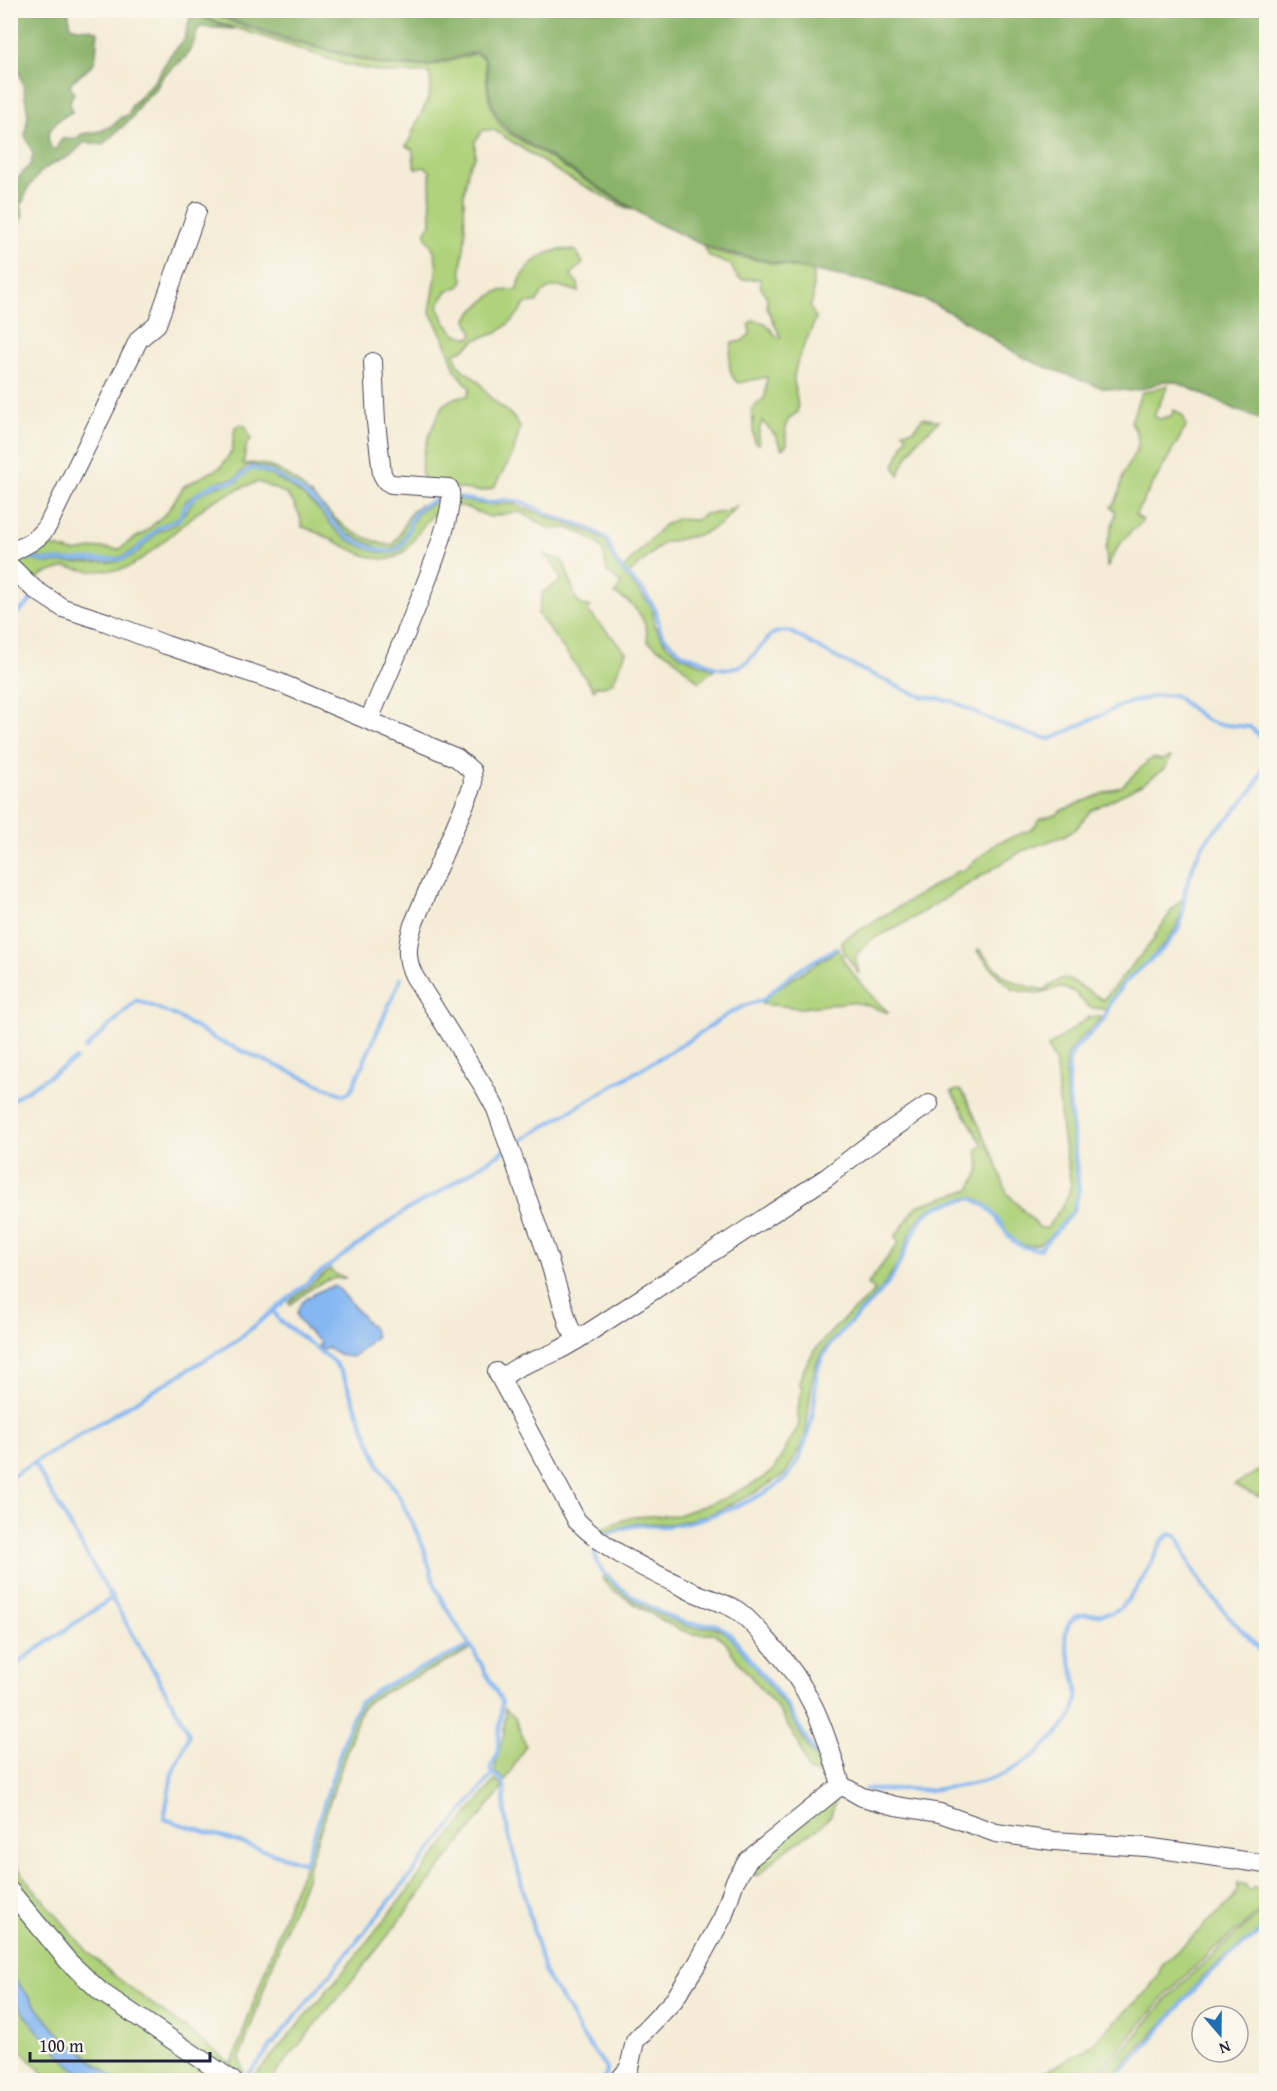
<svg xmlns="http://www.w3.org/2000/svg" width="1277" height="2091" font-family="'Gentium Book Plus',serif">
<style>
.green{fill:#afd27a;stroke:#687a5a;stroke-width:1.5}
.forest{fill:#8bb46a;stroke:#566b52;stroke-width:1.5}
.water{fill:#85b7f2;stroke:#546c96;stroke-width:1.5}
.lines{fill:none;stroke-linecap:round;stroke-linejoin:round}
.stream{stroke:#85b7f2;stroke-width:4}
.minor-casing{stroke:#424052;stroke-width:20}
.minor{stroke:#fff;stroke-width:18}
</style>
<rect width="100%" height="100%" fill="#fbf7ec"/>
<filter id="ink" filterUnits="userSpaceOnUse"><feTurbulence type="fractalNoise" baseFrequency=".0167" numOctaves="2"/><feDisplacementMap in="SourceGraphic" scale="12" xChannelSelector="R" yChannelSelector="G"/><feConvolveMatrix kernelMatrix="1 2 1 2 8 2 1 2 1" color-interpolation-filters="sRGB"/></filter>
<filter id="wash" filterUnits="userSpaceOnUse"><feTurbulence type="fractalNoise" baseFrequency=".008" numOctaves="4" result="noise"/><feDisplacementMap in="SourceGraphic" scale="24" xChannelSelector="R" yChannelSelector="G"/><feGaussianBlur stdDeviation="1.35" result="paint"/><feColorMatrix in="noise" values="0 0 0 0 0 0 0 0 0 0 0 0 0 0 0 0 0 1.4 0 .05"/><feComposite in="paint" operator="in"/></filter>
<g filter="url(#wash)">
<rect width="100%" height="100%" fill="#f4ecd6"/>
<g class="green">
<path d="M185 11H207L234 23 289 41 385 66 428 67 475 54 483 58 485 62C487 91 486 111 507 132L633 210 624 207 562 174 494 130H483L475 141V157L469 166 464 193 465 240 461 269 463 280 460 286 446 292 438 306 445 322 455 334 470 338 473 333 467 319C469 314 491 294 497 292 502 289 511 291 517 290 522 264 550 244 576 251L583 263 570 276 578 283 579 292C562 286 547 281 537 302L526 303 514 319 497 333 477 339 463 350 455 353C458 372 466 370 478 381 483 386 485 392 490 397 502 409 510 410 520 427L513 454 494 487C482 494 471 490 458 488 447 487 429 487 423 477 416 464 436 412 446 403 454 397 459 396 468 396L470 388 455 370 445 341 430 312C433 289 445 258 426 238V231L431 224 430 171 425 167 416 169C412 162 415 156 412 149L406 146C412 138 412 132 416 124 424 108 435 91 429 73H387L347 65Z"/>
<path d="M704 248 725 254 813 271V298L810 307 816 318C809 337 797 355 794 376 793 389 800 400 797 413 783 419 785 431 787 444L782 449 775 435 762 421 758 436 759 444 754 442 752 409 765 397 767 377 738 383C726 373 729 356 732 343L742 341 750 334 749 325 753 320 765 323 777 337 781 338 767 307V297L761 288 760 279C740 279 739 284 731 265L710 257Z"/>
<path d="M1168 385 1154 416 1159 419 1171 416 1174 410C1182 414 1186 418 1186 427L1135 515 1143 520C1139 527 1134 528 1129 534 1120 543 1112 556 1107 568L1106 547 1116 512 1111 507C1121 496 1119 489 1123 476 1130 454 1148 449 1131 422L1141 393Z"/>
<path d="M922 418 939 421 917 441 901 468 899 476 894 466 907 436 903 431 914 430Z"/>
<path d="M242 424 246 427 251 439 247 443 243 464C286 456 316 505 345 527 353 533 362 536 370 539 378 542 384 546 392 545 405 534 405 507 425 504L415 510 412 516 403 539 399 545 390 550 381 549 346 533 315 500 288 480 272 470 252 465 247 466 236 478 217 482 201 490 186 501 179 517 158 527 134 550 122 557 101 560 45 559 19 553 44 544 74 552 99 548 120 549 131 540 143 534 167 512 184 486 221 467 232 451 235 427Z"/>
<path d="M253 469C277 475 303 493 320 511 327 518 333 529 341 535 350 542 381 557 393 553 412 547 406 523 419 512 425 506 436 502 443 498L448 507C425 515 423 529 409 546 404 553 394 560 385 559 358 559 329 534 302 527L300 516 293 502 285 493 258 482 243 487 209 503 152 551 130 567 119 570 91 571 65 567 41 575 35 585 11 562 15 556 45 563 116 562 134 555 159 531 176 524 196 497 213 487 237 482 248 471Z"/>
<path d="M455 499 482 504H513L590 532 605 541 615 563 653 608 654 625 666 644 681 656 714 669 699 682 671 656 647 641C649 620 633 602 615 594L621 583 607 572 604 552 598 544 583 534 568 528 550 529 523 513 515 512 490 517 463 506H454Z"/>
<path d="M738 505 721 524 702 534 663 543 629 574 623 569 663 526 676 519 696 520 704 514 726 512Z"/>
<path d="M543 554 561 560 565 565 577 602 582 605 591 607 587 610 626 652 613 682 604 686H596L594 690 538 614 543 592 561 581C558 569 553 563 543 554Z"/>
<path d="M1171 757 1165 768 1143 784 1090 811 1076 829 1061 837 1022 851 898 927 870 940 857 954 856 959 859 974 844 952 841 941 947 878 956 872 964 870 997 843 1033 829 1040 819 1057 814 1062 810 1122 786 1148 761 1154 758 1161 760Z"/>
<path d="M1183 899C1182 951 1125 967 1107 1010L1088 1007 1074 992 1060 987 1039 993 1014 990 1000 978 977 951 979 949C1003 977 1006 983 1044 990L1062 978 1072 981 1103 1000 1156 937 1155 935C1165 924 1171 906 1183 899Z"/>
<path d="M839 949C844 968 874 999 889 1013L863 1004 849 1002 802 1008 762 1004 776 989Z"/>
<path d="M1089 1017H1102C1092 1030 1071 1042 1067 1059 1062 1083 1073 1136 1076 1163 1078 1176 1080 1191 1075 1204 1071 1215 1061 1225 1053 1233 1044 1242 1035 1249 1021 1244 999 1236 998 1208 973 1197L958 1199 934 1207 925 1212 912 1228 899 1262 880 1291 830 1342 822 1353 816 1365 812 1382 805 1440 785 1474 756 1492 709 1515 672 1524 635 1523 607 1532 598 1537 593 1532 631 1517 678 1515 725 1498 762 1479 774 1469 798 1427 799 1420 797 1414 802 1387 799 1384C806 1348 849 1315 875 1291L868 1284 899 1242 895 1237 917 1206 970 1189C980 1173 983 1167 976 1150L983 1145 951 1091 960 1090 966 1098 995 1160 1007 1193 1039 1227 1046 1229 1066 1201 1071 1185 1062 1132 1056 1066 1048 1047Z"/>
<path d="M330 1269 335 1274 346 1278C321 1277 310 1290 290 1305L289 1302Z"/>
<path d="M1266 1467V1500L1234 1485Z"/>
<path d="M605 1576C625 1598 658 1615 686 1626 702 1632 712 1620 729 1636 736 1643 742 1652 749 1660 761 1676 774 1691 785 1707 798 1726 812 1764 833 1773V1778L808 1771 799 1744 778 1709 737 1660 723 1639 715 1634H693L676 1628 646 1611 610 1588 602 1578Z"/>
<path d="M469 1648 470 1650 373 1698 363 1707 359 1714 309 1864 306 1879 288 1921 240 2057C240 2065 246 2073 244 2080H237L90 1976 11 1887 10 1858 34 1889 88 1952 111 1973 232 2064 290 1899 305 1865 350 1726C353 1719 356 1711 360 1705 372 1689 447 1658 469 1648Z"/>
<path d="M505 1709 515 1718 526 1745 505 1781 495 1771 497 1755 504 1735Z"/>
<path d="M495 1780 503 1787 368 1961 275 2074V2080H258L254 2077 343 1972Z"/>
<path d="M840 1788 831 1815 821 1826 783 1852 758 1876 743 1872Z"/>
<path d="M1238 1883 1246 1885 1248 1891 1253 1888 1266 1889V1907L1210 1952 1169 1992 1110 2059 1095 2073 1082 2080H1030L1085 2050 1093 2043 1148 1990 1158 1975 1162 1965 1232 1900 1237 1891Z"/>
<path d="M10 1897 37 1931 226 2080H116L55 2030 11 1974Z"/>
<path d="M1265 1910H1266V1926L1220 1961 1199 1981 1168 2018 1112 2076 1105 2080H1088C1120 2061 1145 2022 1172 1994 1201 1964 1232 1937 1265 1910Z"/>
<path d="M10 1996C35 2027 59 2058 92 2080H49L11 2039Z"/>
</g>
<g class="forest">
<path d="M11 10 68 11 71 26C81 31 87 26 98 32 94 65 101 61 72 81L70 87 74 93 70 101 72 112C57 119 39 134 54 151L62 139 77 138 82 134 101 131 115 124 120 118 128 115 132 105 153 83 171 54 184 40 191 13 235 29 199 27 192 47 185 58 163 76 156 89 141 103 133 117 102 145 85 142 70 156 52 164 40 173 28 188 21 206 23 217 13 237 15 218H11V185L31 164 33 154 25 135 28 115 23 84 18 70 13 63Z"/>
<path d="M210 11H1266V421L1239 411 1176 382 1164 381 1142 389 1130 391 1103 388 1038 364 1017 354 967 322 936 305 917 297 869 282 725 252 705 246 651 220 509 131C487 110 489 89 486 61L484 57 476 52 428 65H385L289 39 234 21Z"/>
</g>
<g class="water">
<path d="M334 1286 340 1290 373 1329 376 1336 353 1357 343 1356 328 1348 323 1350 318 1346 321 1343C313 1336 302 1327 298 1318 292 1301 322 1289 334 1286Z"/>
<path d="M11 1974 55 2030 116 2080H92L70 2065 38 2031 11 1996Z"/>
</g>
<g class="lines">
<g class="stream">
<path d="M460 498 488 503 505 500 522 502 560 519 584 526 599 534 607 539 616 563 645 593 656 611 660 630 665 638 683 654 701 660 717 668 728 669 740 666 748 661 771 635 778 632 789 631 835 657 908 691 921 696 952 701 998 723 1032 735 1051 739 1122 705 1155 696 1174 695 1206 720 1216 724 1250 727 1260 736 1266 748 1263 770 1252 791 1228 819 1215 830 1205 842 1196 858 1185 890 1182 918 1178 930 1164 948 1124 983 1111 1002 1103 1021 1074 1050 1069 1061 1068 1087 1079 1191 1073 1212 1040 1249C1006 1250 1008 1227 989 1209 985 1205 978 1202 972 1198 959 1201 941 1203 929 1212 913 1225 904 1259 891 1279 871 1310 833 1330 819 1365 815 1375 816 1382 815 1392 815 1415 804 1455 790 1473 771 1497 696 1524 666 1526 658 1527 651 1525 643 1525 632 1525 614 1531 604 1536"/>
<path d="M19 555 45 561 121 559 133 553 160 527 179 519 185 506 199 493 215 484 235 481 251 468C273 470 298 487 315 502 325 511 332 523 342 532 350 540 382 554 393 551 409 545 407 524 415 513 421 505 434 501 442 496"/>
<path d="M10 619 28 604 33 596"/>
<path d="M85 1049 137 1000 174 1015 217 1040 344 1095 351 1091 401 978"/>
<path d="M10 1101 76 1059"/>
<path d="M514 1145C571 1110 630 1076 688 1041 713 1026 734 1005 764 1000 784 977 810 963 837 948"/>
<path d="M34 1463 186 1727 189 1735 172 1774 164 1819 305 1863 349 1726C352 1719 354 1710 359 1704 370 1689 449 1656 470 1646L444 1604 435 1585 423 1546 399 1496 380 1467 343 1375 334 1362 279 1320 274 1311"/>
<path d="M10 1477 236 1341 322 1271 405 1211 438 1193 505 1150"/>
<path d="M596 1546C595 1551 594 1555 596 1560 605 1584 662 1616 687 1623 706 1628 711 1617 730 1634L786 1704 815 1753 829 1770"/>
<path d="M10 1668 113 1597"/>
<path d="M493 1774 502 1780 505 1788 504 1801 507 1827 544 1971 551 1984 569 2010 579 2031 607 2069 606 2075 602 2080"/>
<path d="M865 1789C879 1791 892 1789 906 1789 914 1789 921 1790 929 1790 936 1790 944 1787 952 1787 992 1783 1024 1769 1052 1739 1064 1727 1076 1714 1077 1697 1080 1675 1056 1639 1070 1622 1080 1609 1100 1618 1113 1612 1133 1603 1152 1561 1162 1541L1170 1534 1177 1536C1183 1545 1185 1556 1191 1566 1209 1599 1241 1629 1266 1656"/>
<path d="M247 2076 493 1774 490 1769 497 1755 502 1702 471 1646"/>
<path d="M1109 2080C1145 2054 1170 2014 1201 1982 1221 1961 1244 1945 1266 1928"/>
</g>
</g>
</g>
<g filter="url(#ink)">
<g class="lines">
<g class="minor-casing">
<g id="minor">
<path d="M10 553C26 545 39 540 48 525L139 339 157 324 197 211"/>
<path d="M10 566 34 589 63 608 106 622 166 645 278 682 457 758 472 771 473 785 413 925C407 944 405 958 414 976L485 1089 496 1109 548 1257 569 1326 577 1340"/>
<path d="M369 720C383 685 462 514 449 488L391 484 386 481 382 474 376 422 373 362"/>
<path d="M497 1372 577 1521C609 1553 652 1572 693 1592 706 1598 722 1602 735 1609 748 1617 758 1630 768 1641 811 1688 824 1725 841 1785"/>
<path d="M502 1380C514 1364 538 1361 555 1352 566 1347 577 1340 588 1333L826 1178 863 1149 929 1104"/>
<path d="M10 1891 68 1961 101 1992 232 2080"/>
<path d="M619 2080 629 2068 635 2041 674 2000 697 1964 723 1917 735 1881 748 1860 841 1785 862 1797 896 1806 940 1813 996 1833 1054 1841 1146 1847 1266 1864"/>
</g>
</g>
<use href="#minor" class="minor"/>
</g>
</g>
<rect width="1277" height="2091" fill="none" stroke="#fbf7ec" stroke-width="36"/>
<g transform="translate(1220 2034) rotate(160)"><circle r="28" fill="#fbf7ec" stroke="#a4a2a5" stroke-width="1.5"/>
<path d="M0-4.5L10 22L0 15L-10 22Z" fill="#1f6fb2"/>
<text y="-9" font-size="16" font-weight="bold" text-anchor="middle" fill="#22223b">N</text>
</g>
<path d="M30 2052v9h180v-9" fill="none" stroke="#22223b" stroke-width="3"/>
<text x="39" y="2052" font-size="18" fill="#22223b" stroke="#fbf7ec" stroke-width="4.5" paint-order="stroke">100 m</text>
</svg>
